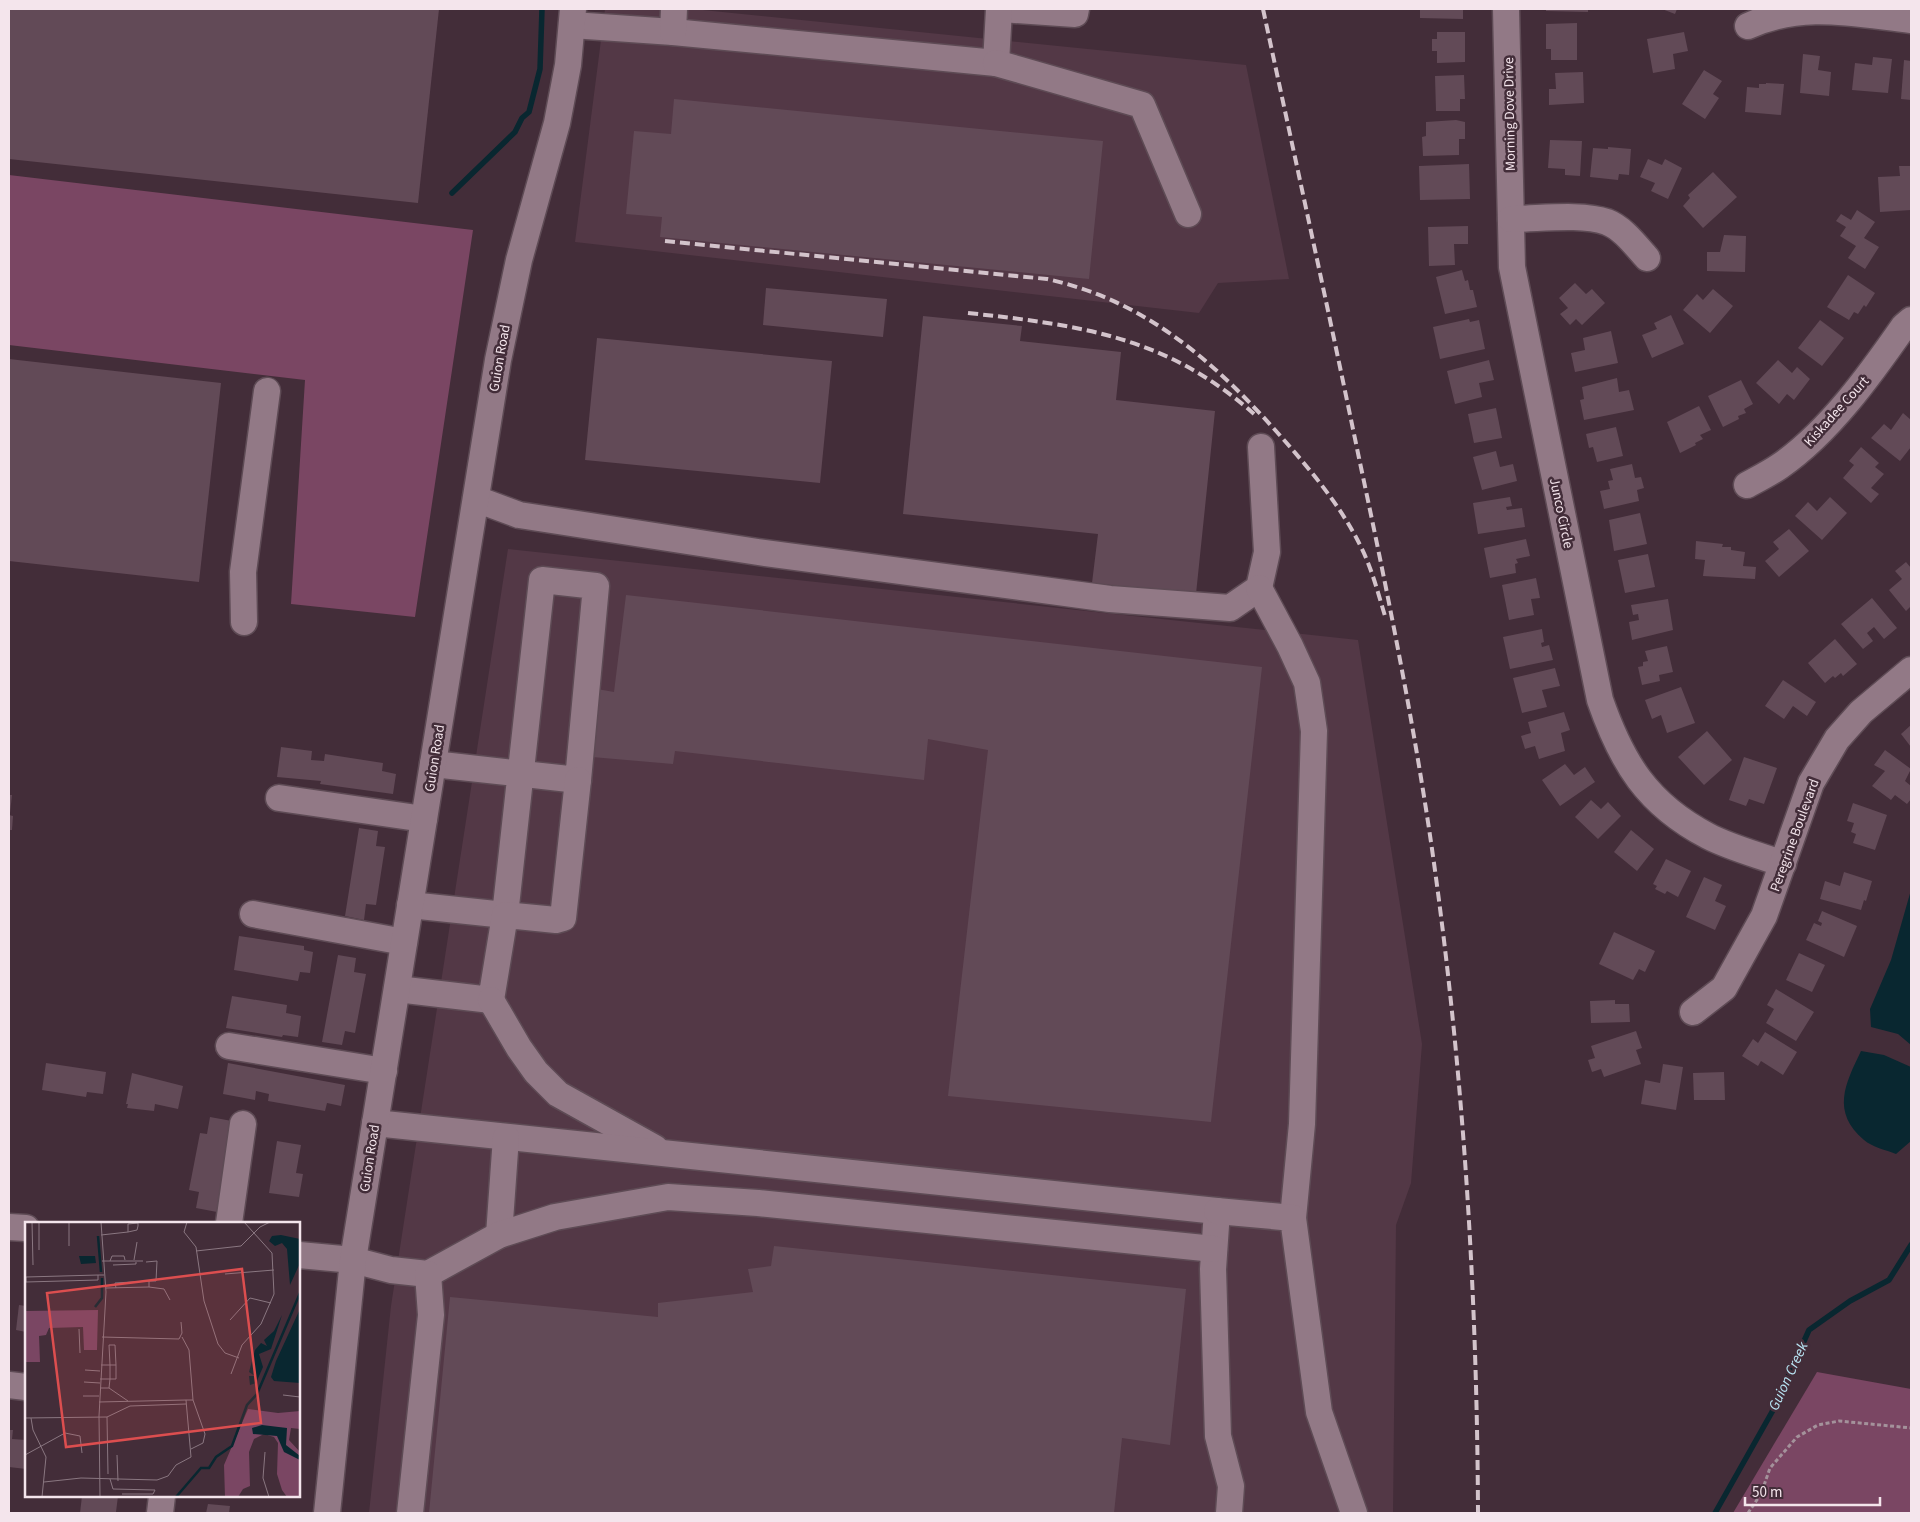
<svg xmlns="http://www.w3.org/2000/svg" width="1920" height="1522" font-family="'Source Sans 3',sans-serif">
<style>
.built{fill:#533846}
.green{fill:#7a4663}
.water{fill:#092730}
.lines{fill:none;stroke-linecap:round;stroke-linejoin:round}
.stream{stroke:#092730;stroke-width:5.5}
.building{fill:#624a57}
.minor-casing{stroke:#5e4b55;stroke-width:29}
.path{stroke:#a4929b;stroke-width:3;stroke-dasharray:4 2.5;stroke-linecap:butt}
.minor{stroke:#927986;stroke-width:26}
.rail{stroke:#d3c3cb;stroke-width:4;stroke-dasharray:10 5;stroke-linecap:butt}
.labels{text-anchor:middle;stroke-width:5;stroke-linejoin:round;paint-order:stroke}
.street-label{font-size:14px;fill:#f4e5ec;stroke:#432d39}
.water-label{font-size:15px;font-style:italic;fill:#b9e5f4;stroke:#432d39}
.inset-river{fill:none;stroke:#092730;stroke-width:2.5}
.inset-road{fill:none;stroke:#8a7781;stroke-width:1}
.view{fill:#dc4e4f;fill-opacity:0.15;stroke:#dc4e4f;stroke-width:2.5}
.inset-edge{fill:none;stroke:#f4e5ec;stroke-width:2.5}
</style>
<rect width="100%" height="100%" fill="#432d39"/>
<g class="built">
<path d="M605 9H693L1246 65 1289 279 1218 283 1199 313 575 242Z"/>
<path d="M508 549 1358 640 1422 1044 1411 1183 1396 1225 1393 1513H369L391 1306Z"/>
</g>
<g class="green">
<path d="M9 175 473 230 415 617 291 604 305 380 9 345Z"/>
<path d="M1817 1372 1911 1389V1513H1733Z"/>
</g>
<g class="water">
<path d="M1911 890V1045L1898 1034 1871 1027 1870 1009 1891 960Z"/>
<path d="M1861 1051 1884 1055 1911 1067V1141L1896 1154C1886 1150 1872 1147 1864 1140 1831 1112 1845 1084 1861 1051Z"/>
</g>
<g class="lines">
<g class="stream">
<path d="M452 193 515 132 522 118 529 112 540 69 542 9"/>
<path d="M1715 1513 1772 1412 1809 1330 1850 1301 1889 1280 1911 1245"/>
</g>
</g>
<g class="building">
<path d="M9 9H439L418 203 9 159Z"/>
<path d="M1420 9H1463V19L1420 18Z"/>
<path d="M1546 9H1588V12L1546 11Z"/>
<path d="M1662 9H1677L1675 14Z"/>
<path d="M1577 23V60H1551V49H1546V24Z"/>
<path d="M1437 32H1465V62L1437 63V51H1432V39H1437Z"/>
<path d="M1684 32 1688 51 1673 54 1675 69 1653 73 1647 39Z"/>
<path d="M1803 54 1820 56 1818 70 1831 72 1829 96 1800 93Z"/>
<path d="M1873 57 1892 59 1888 93 1852 90 1855 63 1872 65Z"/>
<path d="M1904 60 1911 61V100L1901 99Z"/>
<path d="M1704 70 1722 81 1713 94 1719 98 1705 119 1682 104Z"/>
<path d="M1583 72 1584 103 1549 105V89H1556L1555 73Z"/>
<path d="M1464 75 1465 99H1460V111H1436L1435 76Z"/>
<path d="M1766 83 1784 84 1781 115 1745 112 1747 87 1759 88V84H1766Z"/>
<path d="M674 99 1103 141 1089 279 660 237 662 217 626 214 634 131 671 134Z"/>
<path d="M1456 120 1465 122V139H1459V155L1423 156 1422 137 1426 136V122Z"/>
<path d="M1550 140 1582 141 1580 176 1565 175V169L1548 168Z"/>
<path d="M1608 147 1631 149 1629 175 1619 174 1618 180 1590 177 1593 148 1608 149Z"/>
<path d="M1648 159 1662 165 1665 159 1682 168 1668 199 1651 191 1655 183 1640 177Z"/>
<path d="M1469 164 1470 199 1420 200 1419 166Z"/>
<path d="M1899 166H1911V210L1880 212 1878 177 1900 176Z"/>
<path d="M1713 172 1737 197 1703 228 1683 206 1690 198 1688 195Z"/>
<path d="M1857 210 1875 222 1864 238 1879 247 1865 269 1848 258 1856 246 1840 236 1846 227 1836 221 1841 214 1851 220Z"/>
<path d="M1468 226V244H1454L1455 265 1429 266 1428 227Z"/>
<path d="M1724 235 1746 236 1745 272 1707 271V252H1720Z"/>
<path d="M1462 270 1465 281 1468 280 1470 290H1473L1477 307 1445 314 1436 277Z"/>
<path d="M1848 275 1875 293 1866 307 1864 305 1858 314 1854 312 1849 320 1827 307Z"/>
<path d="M1575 283 1586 294 1592 289 1605 303 1582 325 1576 319 1570 325 1560 314 1568 308 1559 298Z"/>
<path d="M766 288 887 299 883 337 763 325Z"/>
<path d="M1713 289 1733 306 1710 333 1683 310 1697 294 1703 300Z"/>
<path d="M1671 315 1684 344 1652 358 1642 335 1657 329 1654 323Z"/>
<path d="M923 316 1022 326 1020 341 1121 352 1116 400 1215 411 1196 594 1092 583 1098 534 903 514Z"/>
<path d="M1469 319 1470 322 1479 320 1485 349 1440 359 1433 327Z"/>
<path d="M1820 320 1844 338 1822 366 1798 348Z"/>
<path d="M1611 331 1618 363 1575 372 1571 353 1585 350 1583 338Z"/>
<path d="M597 338 832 361 820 483 585 460Z"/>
<path d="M9 359 221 383 199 582 9 561Z"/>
<path d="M1489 360 1494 380 1479 383 1482 397 1455 404 1447 371Z"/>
<path d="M1778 360 1792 373 1797 367 1810 379 1794 400 1787 394 1779 404 1756 383Z"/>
<path d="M1617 378 1619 392 1629 390 1634 410 1584 420 1580 400 1584 399 1582 387Z"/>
<path d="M1741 380 1753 404 1744 409 1746 413 1738 416 1739 419 1723 427 1708 396Z"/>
<path d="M1699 406 1711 430 1700 435 1703 439 1695 443 1696 445 1680 453 1667 422Z"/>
<path d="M1496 408 1502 438 1474 443 1468 414Z"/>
<path d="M1903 413 1911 420V447L1900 461 1871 438 1884 424 1891 430Z"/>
<path d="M1616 427 1623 456 1597 462 1593 447 1589 448 1586 434Z"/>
<path d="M1861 447 1879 463 1875 467 1884 474 1871 488 1879 494 1871 503 1843 478 1854 465 1849 461Z"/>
<path d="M1496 451 1500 467 1513 464 1517 481 1482 490 1473 457Z"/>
<path d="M1632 464 1635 478 1641 477 1644 488 1637 490 1639 501 1604 509 1600 491 1610 489 1608 481 1613 480 1610 469Z"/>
<path d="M1510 497 1512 506 1506 507 1507 510 1522 508 1525 527 1478 534 1473 503Z"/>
<path d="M1830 497 1847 513 1822 540 1795 516 1808 502 1817 511Z"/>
<path d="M1640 513 1647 544 1614 551 1609 520Z"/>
<path d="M1789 529 1809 551 1779 577 1765 561 1779 549 1773 542Z"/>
<path d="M1526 539 1530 556 1516 559 1518 563 1515 564 1516 573 1490 578 1484 548Z"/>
<path d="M1696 541 1723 544 1722 547H1731V550L1745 552 1743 566 1756 567 1755 579 1703 576 1705 560 1695 559Z"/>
<path d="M1648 554 1655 587 1625 593 1618 560Z"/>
<path d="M1906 562 1911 568V606L1906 611 1889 590 1902 579 1895 571Z"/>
<path d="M1536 578 1540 598 1531 599 1534 615 1509 620 1502 585Z"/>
<path d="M626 595 1262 667 1211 1122 948 1096 988 750 928 739 924 780 675 751 673 764 592 757 597 689 614 692Z"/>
<path d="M1872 598 1897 628 1884 639 1874 627 1867 633 1873 641 1863 649 1841 624Z"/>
<path d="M1668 599 1673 630 1632 640 1629 622 1639 620 1638 614 1633 615 1631 605Z"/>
<path d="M1542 629 1544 642 1541 643 1542 647 1549 645 1553 660 1510 669 1503 637Z"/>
<path d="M1835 639 1857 664 1843 676 1841 673 1835 678 1833 676 1825 683 1808 663Z"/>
<path d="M1667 646 1673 672 1659 675 1660 681 1642 685 1638 667 1643 666V662L1648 661 1645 651Z"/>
<path d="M1555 668 1560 686 1542 690 1547 707 1522 713 1513 678Z"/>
<path d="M1783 680 1816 702 1807 716 1793 706 1784 719 1765 706Z"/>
<path d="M1681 687 1695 723 1667 733 1661 715 1652 719 1645 700Z"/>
<path d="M1564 712 1570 730 1561 733 1565 751 1539 759 1535 746 1525 749 1521 736 1531 733 1528 722Z"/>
<path d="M1911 725V747L1901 734Z"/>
<path d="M1707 731 1732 760 1704 785 1678 757Z"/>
<path d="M281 747 312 751 311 760 324 761 325 754 383 763 382 771 396 774 393 794 320 784 321 781 277 777Z"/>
<path d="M1885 750 1911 769 1905 781 1911 786V799L1907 804 1895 795 1891 800 1872 786 1885 771 1874 765Z"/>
<path d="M1744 757 1777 768 1764 804 1749 799 1746 806 1729 800Z"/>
<path d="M1565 764 1574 775 1585 767 1595 782 1560 806 1542 780Z"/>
<path d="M9 795H12L10 813H9Z"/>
<path d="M1591 800 1601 809 1608 802 1621 816 1598 839 1575 817Z"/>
<path d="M1853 803 1887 815 1875 850 1853 843 1856 834 1851 832 1854 823 1847 821Z"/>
<path d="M9 815 13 816 12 830H9Z"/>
<path d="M359 828 378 831 376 846 385 847 376 905 366 904 364 920 345 916Z"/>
<path d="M1631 830 1654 849 1637 871 1614 852Z"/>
<path d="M1666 859 1691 871 1678 897 1667 891 1665 894 1655 889 1657 886 1653 884Z"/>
<path d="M1844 872 1872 881 1866 901 1864 900 1861 910 1820 899 1825 881 1840 886Z"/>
<path d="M1704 877 1722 885 1715 901 1726 906 1715 930 1686 917Z"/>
<path d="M1822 911 1857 926 1844 957 1806 940 1814 923 1821 926 1822 923 1818 921Z"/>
<path d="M1614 932 1655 951 1645 972 1639 969 1633 980 1599 964Z"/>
<path d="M239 936 304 946V950L313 952 310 973 300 972 298 981 234 970Z"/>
<path d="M1799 953 1825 965 1812 992 1786 980Z"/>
<path d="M338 955 356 958 354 972 366 974 355 1033 345 1031 342 1045 322 1042Z"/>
<path d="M1776 989 1814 1012 1796 1041 1766 1023 1774 1009 1767 1005Z"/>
<path d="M232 996 287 1005 286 1013 301 1016 298 1037 283 1035 282 1037 226 1028Z"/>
<path d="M1615 1000V1004H1629L1630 1022 1591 1023 1590 1001Z"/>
<path d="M1636 1031 1642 1048 1636 1050 1641 1064 1604 1077 1601 1069 1592 1072 1588 1060 1595 1058 1591 1046Z"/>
<path d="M1765 1032 1797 1052 1783 1075 1761 1061 1758 1066 1742 1056 1753 1039 1758 1043Z"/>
<path d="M46 1063 106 1072 103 1094 87 1092 86 1097 42 1090Z"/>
<path d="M228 1063 345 1085 341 1106 327 1103 325 1111 268 1101 269 1094 256 1091 255 1100 223 1094Z"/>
<path d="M1663 1064 1683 1067 1676 1110 1641 1104 1645 1080 1660 1083Z"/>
<path d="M1724 1072 1725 1100H1694L1693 1073Z"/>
<path d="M132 1073 183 1086 178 1109 155 1104 154 1111 127 1108 128 1104H126Z"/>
<path d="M210 1117 232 1121 217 1212 196 1208 199 1192 189 1190 200 1133 207 1134Z"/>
<path d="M277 1141 301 1145 296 1173 303 1174 299 1197 269 1193Z"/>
<path d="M774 1246 1186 1289 1170 1445 1122 1438 1114 1513H429L450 1297 658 1317V1303L753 1292 748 1269 771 1266Z"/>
<path d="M19 1305 26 1306V1332L16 1330Z"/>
<path d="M9 1430H13L12 1439 26 1440V1469L9 1467Z"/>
<path d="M82 1496H118L116 1512 80 1513Z"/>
<path d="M208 1504 230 1506 229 1513H206Z"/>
</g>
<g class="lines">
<g class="minor-casing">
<g id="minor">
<path d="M1002 9 1075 14 1076 9"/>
<path d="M1506 9 1512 267 1600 700C1622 763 1647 804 1708 836 1731 848 1759 855 1783 864"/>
<path d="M572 25 673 32 996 63 999 9"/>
<path d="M1748 26C1802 1 1855 14 1911 20"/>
<path d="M673 32 674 9"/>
<path d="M996 63 1142 105 1188 214"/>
<path d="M1511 219C1539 219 1581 213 1607 222 1623 228 1636 246 1647 258"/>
<path d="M1747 485C1758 479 1770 473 1780 466 1829 432 1870 375 1904 326L1911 320"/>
<path d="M476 499 519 515 758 552 1110 599 1230 608 1259 588 1267 552 1261 447"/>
<path d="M1259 588 1290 646 1307 683 1314 731 1302 1124 1293 1218"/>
<path d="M244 622 243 572 267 391"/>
<path d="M279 798 424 819"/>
<path d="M410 905 505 915 542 580 596 586 578 780 433 764"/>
<path d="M253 914 404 942"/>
<path d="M397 989 491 1000 505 915 556 920 563 918 578 780"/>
<path d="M491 1000 519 1048 536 1072 558 1094 655 1148"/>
<path d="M1693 1012 1724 988 1764 916 1811 783 1837 739 1861 712 1911 670"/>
<path d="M229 1046 384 1071"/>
<path d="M375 1123 1217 1211 1213 1269 1218 1436 1231 1486 1229 1513"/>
<path d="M1217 1211 1293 1218 1319 1412 1354 1513"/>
<path d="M229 1223 243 1124"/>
<path d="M9 1227 26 1228"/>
<path d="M499 1235 506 1137"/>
<path d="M299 1255 353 1260 391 1270 428 1274 499 1235 555 1217 668 1197 758 1203 1214 1249"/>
<path d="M9 1385 26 1387"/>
<path d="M160 1513 162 1496"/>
<path d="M327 1513 353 1260 498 360 519 260 557 123 568 65 573 9"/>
<path d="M410 1513 431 1315 428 1274"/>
</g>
</g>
<path class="path" d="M1748 1513 1761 1494 1770 1468 1797 1437 1818 1425 1839 1421 1911 1428"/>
<use href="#minor" class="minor"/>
<g class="rail">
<path d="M1263 9C1295 158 1328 308 1359 458 1386 585 1412 713 1431 842 1463 1064 1477 1289 1478 1513"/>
<path d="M665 241 1047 279C1148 301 1218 365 1284 440 1313 473 1342 508 1361 547 1372 569 1378 593 1385 616"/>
<path d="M968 313C1079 325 1166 336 1254 414"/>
</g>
</g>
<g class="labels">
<g class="street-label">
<text transform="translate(1509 114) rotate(-91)" y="5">Morning Dove Drive</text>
<text transform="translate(499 358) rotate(-80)" y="5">Guion Road</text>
<text transform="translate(1836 411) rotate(-48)" y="5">Kiskadee Court</text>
<text transform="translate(1562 513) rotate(78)" y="5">Junco Circle</text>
<text transform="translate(434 758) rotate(-81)" y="5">Guion Road</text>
<text transform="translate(1794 835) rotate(-70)" y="5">Peregrine Boulevard</text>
<text transform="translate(369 1158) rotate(-81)" y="5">Guion Road</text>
</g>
<g class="water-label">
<text transform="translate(1788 1376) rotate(-65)" y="5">Guion Creek</text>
</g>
</g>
<g transform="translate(25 1222)">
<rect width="275" height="275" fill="#432d39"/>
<path d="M73 88 72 128H59L58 105 24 106 21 113 14 114 15 140H0V89ZM223 187 253 191 275 189V207L266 206 264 218 275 230V275H262L257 268 252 252 253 221 249 215 239 212 229 217 224 230 225 264 218 267 213 275H200L199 243Z" fill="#7a4663"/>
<path d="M256 13 275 17V41L265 63 262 27 257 21 250 24 244 19 247 14ZM54 34H70L71 41 56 42ZM275 87V161L249 159 246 155 251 139ZM257 93 246 127 234 132 238 145 231 161 225 163 224 154H230L224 150 230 128 236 121 242 124 239 118 249 109ZM237 203 262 206 261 223 275 234V238L259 230 252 214 228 212 227 206Z" fill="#092730"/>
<path class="inset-river" d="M73 14 76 50M70 85 77 76V56M151 275 176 246H184L191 235 207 224 222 183 232 172 275 71"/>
<path class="inset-road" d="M7 0 8 43M14 0V28M44 0V24M113 0V4L112 8 103 10V2L113 1M162 0 159 10 171 25 179 79 193 122 200 131 214 136M163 0H183M76 13 103 10M171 29 216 24 235 5 245 0M109 38 112 20M77 39H118M85 39 87 34H99L100 38M88 43 111 42V40M200 52 249 48M73 53V58L1 60V55L73 53H79M124 65 139 67 145 78M81 66 124 65V59H131L132 39 121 40M91 66 90 61 124 59M205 98 225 76 246 81M54 107 55 131M77 115 154 117 157 111 156 100M157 115 164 128 168 178M60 148 75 149M206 152 217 123 236 102 249 72 247 31 219 0M75 157H85V143L84 123H90L91 143H76M59 160 75 161M75 166H84L85 157H91V143M84 166 103 179M258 173 275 175M58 174H74M161 178H168L180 212 178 221 166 227M82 195 83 252M0 196 82 195 105 184 161 182M6 196 8 208 21 235 17 275M240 230 238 256 244 275M0 233 40 211 55 214 57 231M92 233 93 259M85 257 88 267 130 268 128 272H97M19 260 56 256 132 258 143 254 151 243 166 235 161 178 74 180M75 275 74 194 81 70 76 0"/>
<path class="view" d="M217 47 236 201 41 225 22 71Z"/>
<rect width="275" height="275" class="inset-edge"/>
</g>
<rect width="1920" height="1522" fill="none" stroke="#f4e5ec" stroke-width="20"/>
<path d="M1745 1497v8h135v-8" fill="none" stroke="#f4e5ec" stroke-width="2.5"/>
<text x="1752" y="1497" font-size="15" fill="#f4e5ec" stroke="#432d39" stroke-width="4" paint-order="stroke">50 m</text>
</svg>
